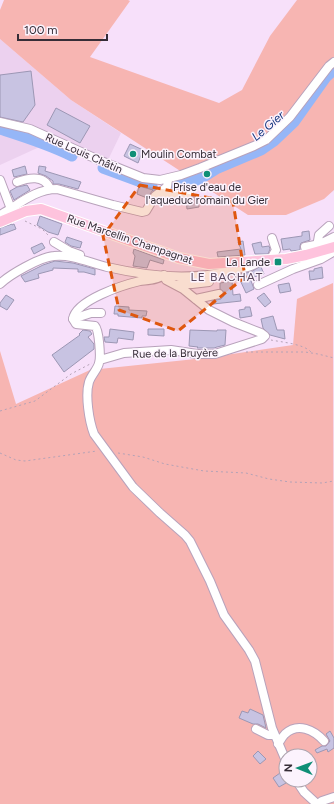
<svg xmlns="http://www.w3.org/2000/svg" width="334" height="804" font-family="Figtree,sans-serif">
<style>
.built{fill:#ecd1ef}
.green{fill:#f7b5b2;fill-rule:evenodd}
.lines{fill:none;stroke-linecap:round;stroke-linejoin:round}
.river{stroke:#95b6f7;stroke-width:11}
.building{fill:#c8c3e2;stroke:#9c97b4}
.minor-casing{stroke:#b8a2bb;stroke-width:10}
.major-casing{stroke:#fff;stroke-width:12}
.path{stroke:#b4a2b6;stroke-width:1;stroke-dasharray:2 3;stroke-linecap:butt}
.minor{stroke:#fff;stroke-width:8}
.major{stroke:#fec3dd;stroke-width:10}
.marked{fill:#df570e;fill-opacity:0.2;stroke:#df570e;stroke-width:3;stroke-dasharray:8 5;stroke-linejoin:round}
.poi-dot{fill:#0f8f76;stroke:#fcf3fd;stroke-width:1.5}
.labels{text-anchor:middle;stroke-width:3;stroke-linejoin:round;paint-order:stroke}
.street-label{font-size:11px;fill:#362d37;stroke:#fcf3fd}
.poi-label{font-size:11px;fill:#362d37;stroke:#fcf3fd;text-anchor:start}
.water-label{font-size:12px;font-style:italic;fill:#15367f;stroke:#fcf3fd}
.neighbourhood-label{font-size:12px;letter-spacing:1px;fill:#5b485d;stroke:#fcf3fd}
</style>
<rect width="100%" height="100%" fill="#f7e0fa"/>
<path class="built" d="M0 39 71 100 121 133 108 160 57 139 0 165Z"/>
<g class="green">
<path d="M4 0H128L130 1 90 57 219 103 242 90 270 36 297 0H334V190L324 199 286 215H248L71 100 0 39V10Z"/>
<path d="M333 283 334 804H0V351L16 404 90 370 205 358 293 345 297 299ZM286 756H310V780H286Z"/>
</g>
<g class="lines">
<g class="river">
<path d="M0 129C25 137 48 144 72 156"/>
<path d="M103 168 152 186"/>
<path d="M177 186 200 179 216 169 261 150 274 141 294 122 326 77 334 70"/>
</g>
</g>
<g class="building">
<path d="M31 71 35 105 23 122 0 117V75Z"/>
<path d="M56 108 90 126 80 143 47 125Z"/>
<path d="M130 144 143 150 138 163 124 156Z"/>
<path d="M25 166 27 174 14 177 12 170Z"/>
<path d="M39 166 46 167 45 171 81 182 78 189 59 184H53V181L46 176 38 173Z"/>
<path d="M27 185 30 190 14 200 10 191 17 187Z"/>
<path d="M139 186 153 190 147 198 137 194Z"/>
<path d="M194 195H198L199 207 187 209 186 199 192 198Z"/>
<path d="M40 216 62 224 58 235 48 232 37 225Z"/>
<path d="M12 224V225L14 224 16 229 0 235V228Z"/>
<path d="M309 231 310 240 301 243 300 246V250L291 251 290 249 283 250 281 239 302 236V232Z"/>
<path d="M67 237 82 242 80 248 71 246 65 242Z"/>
<path d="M243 241 245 255 218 257 217 252 241 249 238 242Z"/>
<path d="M261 242 262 247 269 246 270 249 268 254H255L252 244Z"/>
<path d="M42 243 45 248 34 254 31 248Z"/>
<path d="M134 249 164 260 163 264 150 260 147 268 133 266 135 256 133 253Z"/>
<path d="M55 261 73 263 95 269V275L84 272H78V269L53 268V270L38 274 39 278 25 282 21 276 43 265Z"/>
<path d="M259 267H261L264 274 250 278 254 289 246 293 240 280 237 281 235 275 251 272Z"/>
<path d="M322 267 323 278 310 280 309 271H314V269Z"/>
<path d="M232 281 233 295 240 294 241 301 213 304 212 301 221 299 224 296V292L220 289V283Z"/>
<path d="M289 283 291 291 280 293 278 285Z"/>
<path d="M264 293 271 302 265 307 257 298Z"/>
<path d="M6 295 14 300 7 310 0 306V303Z"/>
<path d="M115 306 129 307V310L147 311 146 316H142V318L118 316V314H114Z"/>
<path d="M245 307H250L252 316 240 318 239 310 245 309Z"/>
<path d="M273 316 277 330H284L285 339 270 335 263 328 261 319Z"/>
<path d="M110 329 134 332 133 340 118 338 117 343 105 342 104 337H109Z"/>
<path d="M148 329H164V336L148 335Z"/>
<path d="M83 330 90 331 92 334 88 337 94 344V349L64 372 52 355 80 335 79 334Z"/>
<path d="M190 330 217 331V330H226L225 345 217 347 214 348H197L198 347 189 346Z"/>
<path d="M250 709 263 715 266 728 258 724H253L239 718 242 711 248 713Z"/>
<path d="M330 731 334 738V748L328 752 327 749 317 753 315 750 322 746H326L330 741 326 734Z"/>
<path d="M258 751 266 759 260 764 253 756Z"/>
<path d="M280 773 286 783 279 787 273 778Z"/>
</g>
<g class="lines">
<g class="minor-casing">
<g id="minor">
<path d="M0 122 30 129 101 161 143 178 160 180 181 175 200 168 254 146 266 140 290 117 329 66 334 62"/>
<path d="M0 180 11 209"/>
<path d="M17 182C28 178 44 174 50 189"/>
<path d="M161 192 167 195 189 193"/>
<path d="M0 215C18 205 35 189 57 189L113 205 142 212 146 211 155 196 167 187 168 179"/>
<path d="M329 226 319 235 318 241 322 243 334 237"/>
<path d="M272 238 276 250 273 255V260"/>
<path d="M54 242 69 251 80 255"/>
<path d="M305 247 315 245 319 242"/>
<path d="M0 284C9 275 40 257 54 256 72 254 90 263 107 267 146 276 193 281 232 270 239 268 248 269 255 264V260"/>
<path d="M177 285 179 284H192L209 282"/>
<path d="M258 285 293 269 321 259 333 252 332 248"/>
<path d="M196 299 219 294"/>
<path d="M73 319 91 313H101"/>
<path d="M100 360 124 353 171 350 197 354H215L262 339 265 336 261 333 233 322 209 310 183 289 166 280 164 275C158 280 148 280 140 281 123 285 76 300 73 319L76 324 95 326C99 330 101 357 99 363 98 369 91 375 89 382 85 395 89 421 94 434L133 487 160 513 185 535 190 541 210 581 224 615 249 650 255 661 272 728 286 761"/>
<path d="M256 729 268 735H274"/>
<path d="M278 744C280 741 282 737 285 734 298 722 314 730 324 741"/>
<path d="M296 780 304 792 317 804"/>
<path d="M318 804 322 801 334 797"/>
</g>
</g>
<g class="major-casing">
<path id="major" d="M0 222 26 211 41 209 179 258 209 264 286 259 306 255 334 247"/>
</g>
<g class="path">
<path d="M25 221 42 229 49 236"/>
<path d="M271 340C281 342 304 344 311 352"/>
<path d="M246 352H305L318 354 334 358"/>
<path d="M0 411 35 401 71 374 92 363"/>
<path d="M0 453 16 460 25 461 97 451"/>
<path d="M118 453 143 457 165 464 204 471 246 473 269 479 290 482 322 483 334 481"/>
</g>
<use href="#minor" class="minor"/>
<use href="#major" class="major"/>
</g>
<path class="marked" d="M140 185 233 202 245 277 178 331 119 310 103 236Z"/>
<g class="poi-dot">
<circle cx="133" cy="154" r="4"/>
<circle cx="207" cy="174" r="4"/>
<rect x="274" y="258" width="8" height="8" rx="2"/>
</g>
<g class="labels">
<g class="street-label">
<text transform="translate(84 153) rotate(24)" y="4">Rue Louis Châtin</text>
<text transform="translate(130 239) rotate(19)" y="4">Rue Marcellin Champagnat</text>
<text transform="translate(175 353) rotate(-1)" y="4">Rue de la Bruyère</text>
</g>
<g class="poi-label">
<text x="141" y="158">Moulin Combat</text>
<text x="207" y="191" text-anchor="middle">Prise d'eau de<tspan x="207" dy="13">l'aqueduc romain du Gier</tspan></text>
<text x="270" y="266" text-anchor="end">La Lande</text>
</g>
<g class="water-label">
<text transform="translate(268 126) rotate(-40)" y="4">Le Gier</text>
</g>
<g class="neighbourhood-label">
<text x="227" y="281">LE BACHAT</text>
</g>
</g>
<g transform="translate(298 768) rotate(271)"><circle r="19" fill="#fcf3fd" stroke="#ada4ae"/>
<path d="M0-3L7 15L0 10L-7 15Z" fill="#0f8f76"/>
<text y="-6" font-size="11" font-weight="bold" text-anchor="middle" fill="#362d37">N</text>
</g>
<path d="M18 34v6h89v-6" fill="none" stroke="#362d37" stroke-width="2"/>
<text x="24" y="34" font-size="12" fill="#362d37" stroke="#fcf3fd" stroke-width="3" paint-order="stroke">100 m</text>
</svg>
